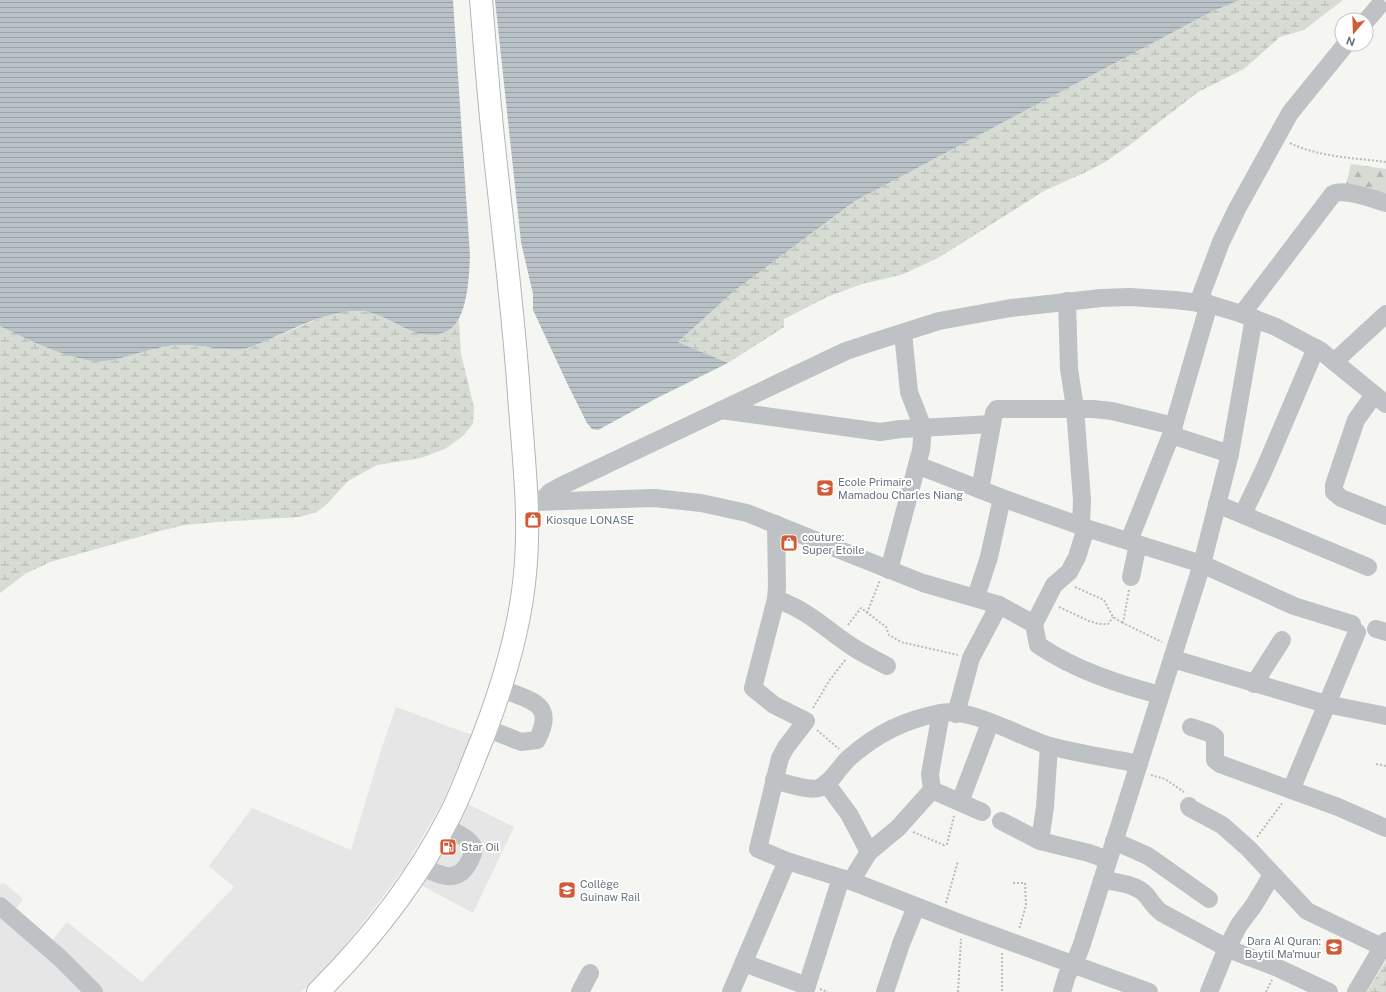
<svg xmlns="http://www.w3.org/2000/svg" width="1386" height="992" font-family="'Public Sans',sans-serif">
<style>
.built{fill:#e5e6e5}
.forest{fill:url(#forest-firs)}
.wetland{fill:url(#wetland-marsh)}
.water{fill:url(#water-rules)}
.lines{fill:none;stroke-linecap:round;stroke-linejoin:round}
.highway-casing{stroke:#b3b6b9;stroke-width:24}
.path{stroke:#b8bbbd;stroke-width:2;stroke-dasharray:2 2;stroke-linecap:butt}
.minor{stroke:#bec2c5;stroke-width:18}
.highway{stroke:#fff;stroke-width:22}
.labels{text-anchor:middle;stroke-width:4;stroke-linejoin:round;paint-order:stroke}
.poi-label{font-size:11px;fill:#677480;stroke:#fff;text-anchor:start}
</style>
<defs>
<pattern id="forest-firs" width="22" height="20" patternUnits="userSpaceOnUse"><rect width="22" height="20" fill="#d6dbd3"/><path d="M5 1l3.5 6h-7zM16 11l3.5 6h-7z" fill="#b1b6b0"/></pattern>
<pattern id="wetland-marsh" width="20" height="14" patternUnits="userSpaceOnUse"><rect width="20" height="14" fill="#d6dbd3"/><path d="M1 5h8M5 5V1M11 12h8M15 12V8" fill="none" stroke="#b1b6b0"/></pattern>
<pattern id="water-rules" width="6" height="5" patternUnits="userSpaceOnUse"><rect width="6" height="5" fill="#b9c2c7"/><path d="M0 2.5h6" fill="none" stroke="#9aa2a7"/></pattern>
</defs>
<rect width="100%" height="100%" fill="#f5f5f2"/>
<g class="built">
<path d="M396 707 472 735 442 803 405 867 373 910 329 966 301 992H0V884L4 883 23 899 15 910 51 942 67 922 142 982 234 887 209 866 252 808 351 850 382 747Z"/>
<path d="M456 798 514 827 473 913 408 878Z"/>
</g>
<path class="forest" d="M1351 164 1386 169V198L1345 189Z"/>
<g class="wetland">
<path d="M1240 0H1343L1304 30 1280 37 1244 69 1198 92 1131 144 1105 162 1086 172 1044 191 938 258 901 275 862 284 827 297 784 319V327L728 363 678 342 734 291 855 201 1213 11Z"/>
<path d="M359 311 374 313 408 330 447 331 459 320 461 354 474 407 473 424 462 437 445 449 421 458 377 465 348 481 328 503 317 512 300 517 217 522 185 525 160 531 50 562 25 574 0 593V326L19 335 103 361 123 357 160 346 185 345 226 348H249L332 313Z"/>
<path d="M1386 961V992H1367Z"/>
</g>
<g class="water">
<path d="M0 0H453L470 256C469 276 468 321 447 331 414 346 389 311 359 311 320 311 286 334 251 347 232 353 204 345 185 345 156 344 133 357 105 361 78 364 24 338 0 326Z"/>
<path d="M495 0H1240L1213 11 855 201 734 291 678 342 728 363 657 398 598 430 592 429 587 423 568 385 533 310V294L521 242Z"/>
</g>
<g class="lines">
<g class="highway-casing">
<path id="highway" d="M318 992C370 940 417 880 450 815 463 790 472 763 483 737 503 685 520 629 525 574 531 514 523 454 519 394 513 308 502 223 493 137 488 91 485 46 481 0"/>
</g>
<g class="path">
<path d="M1290 143C1318 157 1355 158 1386 162"/>
<path d="M1075 587 1104 600 1113 617 1123 623"/>
<path d="M1129 590 1123 623 1162 642"/>
<path d="M1059 607 1089 621 1099 624H1108L1113 617"/>
<path d="M867 613 880 580"/>
<path d="M848 625 861 608 886 627 889 635 901 642 958 655"/>
<path d="M813 708 829 681 846 659"/>
<path d="M817 730 839 749"/>
<path d="M1376 764 1386 766"/>
<path d="M1151 775 1165 779 1184 792"/>
<path d="M913 832 944 845 947 844 954 816"/>
<path d="M1257 837 1283 802"/>
<path d="M1013 883H1025L1026 905 1019 930"/>
<path d="M946 903 958 861"/>
<path d="M1002 953V992"/>
<path d="M820 989 828 992"/>
<path d="M958 992 961 939"/>
<path d="M1266 992 1272 980"/>
</g>
<g class="minor">
<path d="M1366 21 1378 7"/>
<path d="M1198 303 1221 242 1237 209 1290 113 1346 44"/>
<path d="M1242 314 1333 194C1345 188 1373 199 1386 203"/>
<path d="M1334 362 1386 314"/>
<path d="M1374 395 1356 420 1334 485V492L1341 498 1386 516"/>
<path d="M721 410 880 432 901 429 992 424"/>
<path d="M1171 435 1230 454"/>
<path d="M917 465 1002 498 1081 526"/>
<path d="M980 490 994 413 997 409H1093L1112 411 1174 426"/>
<path d="M542 501 550 492 559 487 846 351 873 342 939 321 1011 308 1101 298 1130 297 1175 300 1209 304 1242 314 1276 327 1321 351 1386 404"/>
<path d="M535 502 654 498 701 503 747 513 923 583 999 605 1034 624 1038 645C1075 670 1118 684 1160 695"/>
<path d="M1217 504 1368 567"/>
<path d="M1243 514 1264 470 1316 348"/>
<path d="M776 524 777 586 776 599 753 688 774 705 806 721 786 747 780 758 758 849 787 861 851 881 962 924 1149 992"/>
<path d="M1086 528 1202 564 1294 606 1352 624"/>
<path d="M1129 541 1171 435 1209 304"/>
<path d="M889 570 921 450 923 428 909 392 903 333"/>
<path d="M1131 577 1138 544"/>
<path d="M976 597 989 557 1002 498"/>
<path d="M776 599C806 610 819 623 844 641 857 651 872 658 887 666"/>
<path d="M1034 624 1054 585 1069 572 1077 557 1086 528 1081 526 1082 500 1075 408 1069 369 1067 301"/>
<path d="M1376 629 1386 632"/>
<path d="M1173 659 1326 704 1386 716"/>
<path d="M1254 684 1282 640"/>
<path d="M956 714 971 658 999 605"/>
<path d="M1191 727 1209 733 1215 737V760L1220 764 1338 807 1386 828"/>
<path d="M486 728 521 742 537 740C557 702 529 701 500 688"/>
<path d="M1049 746 1045 807 1040 841 1089 853 1108 860"/>
<path d="M774 780C785 783 809 791 819 788 832 783 839 767 849 758 876 734 904 720 940 713 971 707 1020 737 1050 746 1079 754 1110 758 1139 764"/>
<path d="M826 783 849 814 869 852"/>
<path d="M932 790 982 812"/>
<path d="M1291 790 1357 632"/>
<path d="M960 802 990 723"/>
<path d="M1189 806 1190 808 1222 825 1249 849 1307 911 1382 947"/>
<path d="M1001 821 1040 841"/>
<path d="M1114 841 1148 856 1209 899"/>
<path d="M420 866C440 875 458 886 470 860 472 856 475 851 473 846 468 837 453 831 444 827"/>
<path d="M1102 880C1117 882 1137 884 1147 896 1152 903 1155 908 1162 913L1231 950 1278 968 1329 992"/>
<path d="M851 881 869 852 898 828 932 790 930 774 941 713"/>
<path d="M0 906 60 958 94 992"/>
<path d="M744 963 807 986"/>
<path d="M580 992 590 973"/>
<path d="M731 992 787 861"/>
<path d="M805 992 841 878"/>
<path d="M885 992 901 944 916 907"/>
<path d="M1062 992 1067 975 1074 964 1081 947 1202 564 1230 454 1254 318"/>
<path d="M1209 992 1227 948 1239 925 1254 905 1272 875"/>
<path d="M1356 992 1386 941"/>
</g>
<use href="#highway" class="highway"/>
</g>
<defs>
<g id="school-square" transform="scale(0.9)"><rect x="-9" y="-9" width="18" height="18" rx="4" fill="#d15b36" stroke="#fff"/><path d="M0-5L7-2L0 1L-7-2ZM-4 1L0 2.5L4 1V4Q0 6-4 4Z" fill="#fff"/></g>
<g id="shop-square" transform="scale(0.9)"><rect x="-9" y="-9" width="18" height="18" rx="4" fill="#d15b36" stroke="#fff"/><path d="M-5-2.5h2.3a2.7 3.5 0 0 1 5.4 0H5L5.5 6h-11ZM-1.5-2.5h3a1.5 2.3 0 0 0-3 0Z" fill="#fff"/></g>
<g id="fuel-square" transform="scale(0.9)"><rect x="-9" y="-9" width="18" height="18" rx="4" fill="#d15b36" stroke="#fff"/><path d="M-5.5-6h7V0h2V4h1.3V-2.5L3-4.5l.8-.8L6-3V5H2.5V1h-1V6h-7ZM-4.2-4.7v3.2H.2V-4.7Z" fill="#fff"/></g>
</defs>
<g fill-rule="evenodd">
<use href="#school-square" x="825" y="488"/>
<use href="#shop-square" x="533" y="520"/>
<use href="#shop-square" x="789" y="543"/>
<use href="#fuel-square" x="448" y="847"/>
<use href="#school-square" x="567" y="890"/>
<use href="#school-square" x="1334" y="947"/>
</g>
<g class="labels">
<g class="poi-label">
<text x="838" y="486">Ecole Primaire<tspan x="838" dy="13">Mamadou Charles Niang</tspan></text>
<text x="546" y="524">Kiosque LONASE</text>
<text x="802" y="541">couture:<tspan x="802" dy="13">Super Etoile</tspan></text>
<text x="461" y="851">Star Oil</text>
<text x="580" y="888">Collège<tspan x="580" dy="13">Guinaw Rail</tspan></text>
<text x="1321" y="945" text-anchor="end">Dara Al Quran:<tspan x="1321" dy="13">Baytil Ma'muur</tspan></text>
</g>
</g>
<g transform="translate(1354 32) rotate(199)"><circle r="19" fill="#ffffff" stroke="#c2c7cc"/>
<path d="M0-3L7 15L0 10L-7 15Z" fill="#d15b36"/>
<text y="-6" font-size="11" font-weight="bold" text-anchor="middle" fill="#677480">N</text>
</g>
</svg>
